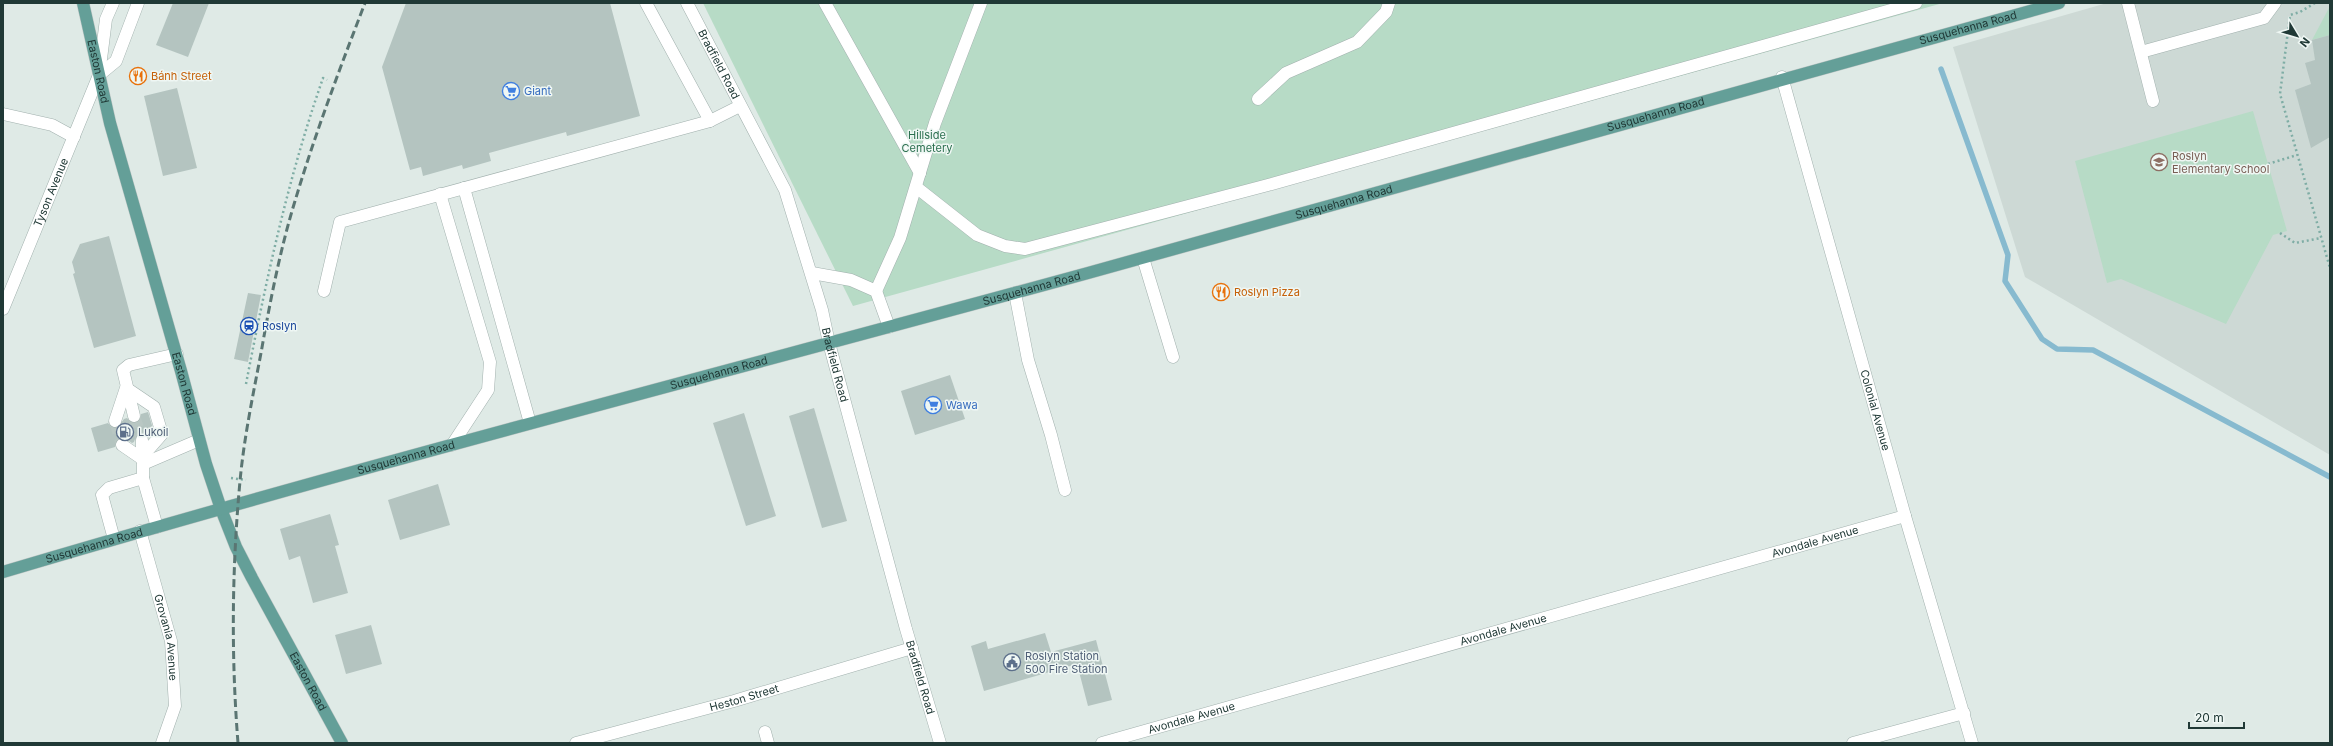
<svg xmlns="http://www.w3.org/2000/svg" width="2333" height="746" font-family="Inter,sans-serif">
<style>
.built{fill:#cdd9d5}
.green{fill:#b7dbc6}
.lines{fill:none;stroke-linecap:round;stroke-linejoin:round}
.stream{stroke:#87bacf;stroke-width:5.5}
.building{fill:#b4c4c0}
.minor-tunnel{stroke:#b9c7c3;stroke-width:12;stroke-dasharray:12 6;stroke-linecap:butt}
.minor-casing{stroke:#a2b1ae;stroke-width:13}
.major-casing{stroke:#bcc4c3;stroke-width:13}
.path{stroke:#7fada5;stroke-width:2.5;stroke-dasharray:2 3;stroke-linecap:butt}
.minor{stroke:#fff;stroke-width:12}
.major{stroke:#649f98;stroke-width:12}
.rail{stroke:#5a7572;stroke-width:3;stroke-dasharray:8 4;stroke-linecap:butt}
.labels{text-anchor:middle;stroke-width:3;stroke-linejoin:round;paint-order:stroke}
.street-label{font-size:11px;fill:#203936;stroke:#eff7f4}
.food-label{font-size:11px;fill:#c56008;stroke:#eff7f4;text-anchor:start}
.shop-label{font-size:11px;fill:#366cbe;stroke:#eff7f4;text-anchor:start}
.park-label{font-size:11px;fill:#2b6f4f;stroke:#eff7f4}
.education-label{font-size:11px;fill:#785e54;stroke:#eff7f4;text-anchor:start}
.transit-label{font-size:11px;fill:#164399;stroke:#eff7f4;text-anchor:start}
.service-label{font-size:11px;fill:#4e5e75;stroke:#eff7f4;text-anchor:start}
</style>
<rect width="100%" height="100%" fill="#dfeae6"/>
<path class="built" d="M2107 3H2330V455L2025 277 1953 47Z"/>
<g class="green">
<path d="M703 3H1943L853 306Z"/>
<path d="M2330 6V35L2312 40Z"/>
<path d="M2253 111 2287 231 2273 235 2226 324 2121 279 2107 283 2075 161Z"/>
</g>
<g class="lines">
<path class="stream" d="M1941 69 2008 255 2005 281 2042 339 2057 349 2093 350 2330 477"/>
</g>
<g class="building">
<path d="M173 3H209L188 57 156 45Z"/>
<path d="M406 3H610L640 116 567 136 566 132 489 153 491 161 463 169 462 165 423 176 421 167 410 170 382 67Z"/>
<path d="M2330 35V137L2311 148 2295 90 2311 84 2305 63 2315 60 2312 40Z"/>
<path d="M177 88 197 168 163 176 144 96Z"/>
<path d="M109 236 136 336 94 348 73 274 75 273 72 262 80 244Z"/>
<path d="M248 293 261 295 248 362 234 359Z"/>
<path d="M950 375 965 419 915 435 901 391Z"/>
<path d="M814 408 847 521 822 528 789 416Z"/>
<path d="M148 412 154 432 149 438 142 433 136 436 134 442 132 443 126 439 119 438 116 441 115 447 98 452 91 428 108 423 112 428H117L124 419 127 418 132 423H136L141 418V414Z"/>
<path d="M744 413 776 516 746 526 713 423Z"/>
<path d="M438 484 450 525 400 540 388 500Z"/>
<path d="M330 514 339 545 335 546 348 593 313 603 300 556 289 560 280 529Z"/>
<path d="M371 625 382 664 346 674 335 635Z"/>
<path d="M1045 633 1051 652 1096 640 1112 700 1088 706 1077 664 984 691 971 646 986 641 988 649Z"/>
</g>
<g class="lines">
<g class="minor-tunnel">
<path d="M134 416 142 440"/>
<path d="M115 421 122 445"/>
</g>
<g class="minor-casing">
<g id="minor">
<path d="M646 3 710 121"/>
<path id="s1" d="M687 3 785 190 822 310 829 343 906 629 940 743"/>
<path d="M825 3 920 173"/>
<path d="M2128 3 2153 101"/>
<path d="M2141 52 2264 18 2275 3"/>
<path d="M99 75 116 61 138 3"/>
<path id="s2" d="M1782 77 1905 516 1972 743"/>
<path d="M1258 99 1286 73 1357 42 1386 12 1389 3"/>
<path d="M3 114 52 125 74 137"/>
<path d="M916 187 977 235 1005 246 1025 249 1268 185 1916 3"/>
<path d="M464 188 530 423"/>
<path d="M440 194 490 362 488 390 452 445"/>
<path d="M1143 258 1173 357"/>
<path d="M812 273 851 280 876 291 889 327"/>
<path d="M324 291 340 222 710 121 740 106"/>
<path d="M876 291 900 238 935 123 981 3"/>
<path d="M1015 293 1028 360 1051 435 1065 490"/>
<path id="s3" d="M3 309 99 75 106 19 113 3"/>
<path d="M134 416 123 370 129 365 177 354"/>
<path d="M115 421 126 388 154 407 162 434 141 458 122 445"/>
<path d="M142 440V460"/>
<path d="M157 527 143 478V464L199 440"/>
<path id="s4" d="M140 531 171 641 175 706 162 743"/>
<path d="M114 539 102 495 109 488 143 478"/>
<path d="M765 732 768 743"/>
<path id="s5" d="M576 743 734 701 912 648"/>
<path id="s6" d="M1102 743 1905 516"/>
<path d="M1853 743 1964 713"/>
</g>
</g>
<g class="major-casing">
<g id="major">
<path id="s7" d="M83 3 110 123 181 371 206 464 221 509 236 547 252 578 342 743"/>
<path id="s8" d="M3 572C363 465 726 372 1088 273 1412 184 1735 90 2059 3"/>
</g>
</g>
<g class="path">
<path d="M2315 3 2300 12 2290 15 2280 94 2330 268"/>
<path d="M2268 164 2297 155"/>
<path d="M2280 233 2295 243 2321 238"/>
<path d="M246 384C266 280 288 178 323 78L327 80"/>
<path d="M231 478 246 480"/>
</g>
<use href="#minor" class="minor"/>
<use href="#major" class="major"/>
<path class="rail" d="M238 743C231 655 232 568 240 481 244 438 253 395 261 353 270 302 280 250 295 201 315 134 340 68 365 3"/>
</g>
<defs>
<g id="restaurant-ring" transform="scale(0.9)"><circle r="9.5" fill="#eff7f4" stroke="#e8710a" stroke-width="1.5"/><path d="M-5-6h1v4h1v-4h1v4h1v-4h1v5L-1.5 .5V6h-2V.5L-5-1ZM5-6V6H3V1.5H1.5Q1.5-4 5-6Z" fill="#e8710a"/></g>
<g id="supermarket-ring" transform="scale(0.9)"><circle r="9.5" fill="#eff7f4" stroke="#3f7fe0" stroke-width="1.5"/><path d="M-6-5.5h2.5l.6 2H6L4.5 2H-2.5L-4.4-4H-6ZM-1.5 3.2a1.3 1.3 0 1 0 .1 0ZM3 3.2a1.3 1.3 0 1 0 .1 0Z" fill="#3f7fe0"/></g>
<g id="school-ring" transform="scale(0.9)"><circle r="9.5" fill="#eff7f4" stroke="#8d6e63" stroke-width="1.5"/><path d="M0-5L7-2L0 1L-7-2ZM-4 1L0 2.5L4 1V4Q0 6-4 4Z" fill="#8d6e63"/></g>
<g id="station-ring" transform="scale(0.9)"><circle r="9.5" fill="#eff7f4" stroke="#1a4fb4" stroke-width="1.5"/><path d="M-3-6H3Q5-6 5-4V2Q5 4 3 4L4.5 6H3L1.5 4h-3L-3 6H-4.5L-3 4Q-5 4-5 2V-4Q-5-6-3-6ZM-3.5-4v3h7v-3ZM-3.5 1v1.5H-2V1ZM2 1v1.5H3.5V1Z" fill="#1a4fb4"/></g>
<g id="fuel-ring" transform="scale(0.9)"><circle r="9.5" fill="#eff7f4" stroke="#5c6f8a" stroke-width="1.5"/><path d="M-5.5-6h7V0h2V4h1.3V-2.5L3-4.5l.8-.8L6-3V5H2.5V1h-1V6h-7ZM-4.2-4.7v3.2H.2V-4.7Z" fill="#5c6f8a"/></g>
<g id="civic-ring" transform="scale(0.9)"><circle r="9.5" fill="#eff7f4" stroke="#5c6f8a" stroke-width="1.5"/><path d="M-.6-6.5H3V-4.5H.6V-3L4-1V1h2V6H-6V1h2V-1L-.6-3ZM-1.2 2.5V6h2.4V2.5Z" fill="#5c6f8a"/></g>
</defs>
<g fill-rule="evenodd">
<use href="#restaurant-ring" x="138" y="76"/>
<use href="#supermarket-ring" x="511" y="91"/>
<use href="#school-ring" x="2159" y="162"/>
<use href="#restaurant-ring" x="1221" y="292"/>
<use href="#station-ring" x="249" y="326"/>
<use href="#supermarket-ring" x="933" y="405"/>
<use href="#fuel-ring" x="125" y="432"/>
<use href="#civic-ring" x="1012" y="662"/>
</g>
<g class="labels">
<g class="street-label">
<text dy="4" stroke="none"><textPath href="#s8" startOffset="2039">Susquehanna Road</textPath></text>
<text dy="4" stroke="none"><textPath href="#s1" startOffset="69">Bradfield Road</textPath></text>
<text dy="4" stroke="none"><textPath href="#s7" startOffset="70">Easton Road</textPath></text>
<text dy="4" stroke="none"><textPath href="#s8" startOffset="1715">Susquehanna Road</textPath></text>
<text dy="4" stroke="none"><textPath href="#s3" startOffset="126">Tyson Avenue</textPath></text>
<text dy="4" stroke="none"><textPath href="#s8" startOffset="1391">Susquehanna Road</textPath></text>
<text dy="4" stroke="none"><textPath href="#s8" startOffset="1067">Susquehanna Road</textPath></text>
<text dy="4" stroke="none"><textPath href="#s1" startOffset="393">Bradfield Road</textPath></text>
<text dy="4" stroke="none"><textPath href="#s8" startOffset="743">Susquehanna Road</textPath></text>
<text dy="4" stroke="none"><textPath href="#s7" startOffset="394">Easton Road</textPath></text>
<text dy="4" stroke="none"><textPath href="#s2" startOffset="346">Colonial Avenue</textPath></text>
<text dy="4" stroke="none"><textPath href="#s8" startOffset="419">Susquehanna Road</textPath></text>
<text dy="4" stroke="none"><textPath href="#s6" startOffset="741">Avondale Avenue</textPath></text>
<text dy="4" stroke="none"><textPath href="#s8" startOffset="95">Susquehanna Road</textPath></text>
<text dy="4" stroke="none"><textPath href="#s6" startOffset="417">Avondale Avenue</textPath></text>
<text dy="4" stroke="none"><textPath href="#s4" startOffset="110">Grovania Avenue</textPath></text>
<text dy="4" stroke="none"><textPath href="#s1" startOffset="717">Bradfield Road</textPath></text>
<text dy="4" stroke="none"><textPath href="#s7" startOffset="718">Easton Road</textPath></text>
<text dy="4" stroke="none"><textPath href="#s5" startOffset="174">Heston Street</textPath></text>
<text dy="4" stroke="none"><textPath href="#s6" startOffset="93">Avondale Avenue</textPath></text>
</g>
<g class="food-label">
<text x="151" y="80">Bánh Street</text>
<text x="1234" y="296">Roslyn Pizza</text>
</g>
<g class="shop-label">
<text x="524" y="95">Giant</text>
<text x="946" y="409">Wawa</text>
</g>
<g class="park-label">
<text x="927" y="139">Hillside<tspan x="927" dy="13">Cemetery</tspan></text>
</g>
<g class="education-label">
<text x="2172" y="160">Roslyn<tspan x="2172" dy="13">Elementary School</tspan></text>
</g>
<g class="transit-label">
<text x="262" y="330">Roslyn</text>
</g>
<g class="service-label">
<text x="138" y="436">Lukoil</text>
<text x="1025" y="660">Roslyn Station<tspan x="1025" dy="13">500 Fire Station</tspan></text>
</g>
</g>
<rect width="2333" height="746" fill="none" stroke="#203936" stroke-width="8"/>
<g transform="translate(2297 36) rotate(128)" stroke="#eff7f4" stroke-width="3" paint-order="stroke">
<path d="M0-3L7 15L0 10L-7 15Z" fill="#203936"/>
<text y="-6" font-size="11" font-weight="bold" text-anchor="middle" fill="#203936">N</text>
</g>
<path d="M2189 722v6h55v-6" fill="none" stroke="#203936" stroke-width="2"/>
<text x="2195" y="722" font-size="12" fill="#203936" stroke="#eff7f4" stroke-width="3" paint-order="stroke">20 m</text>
</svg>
